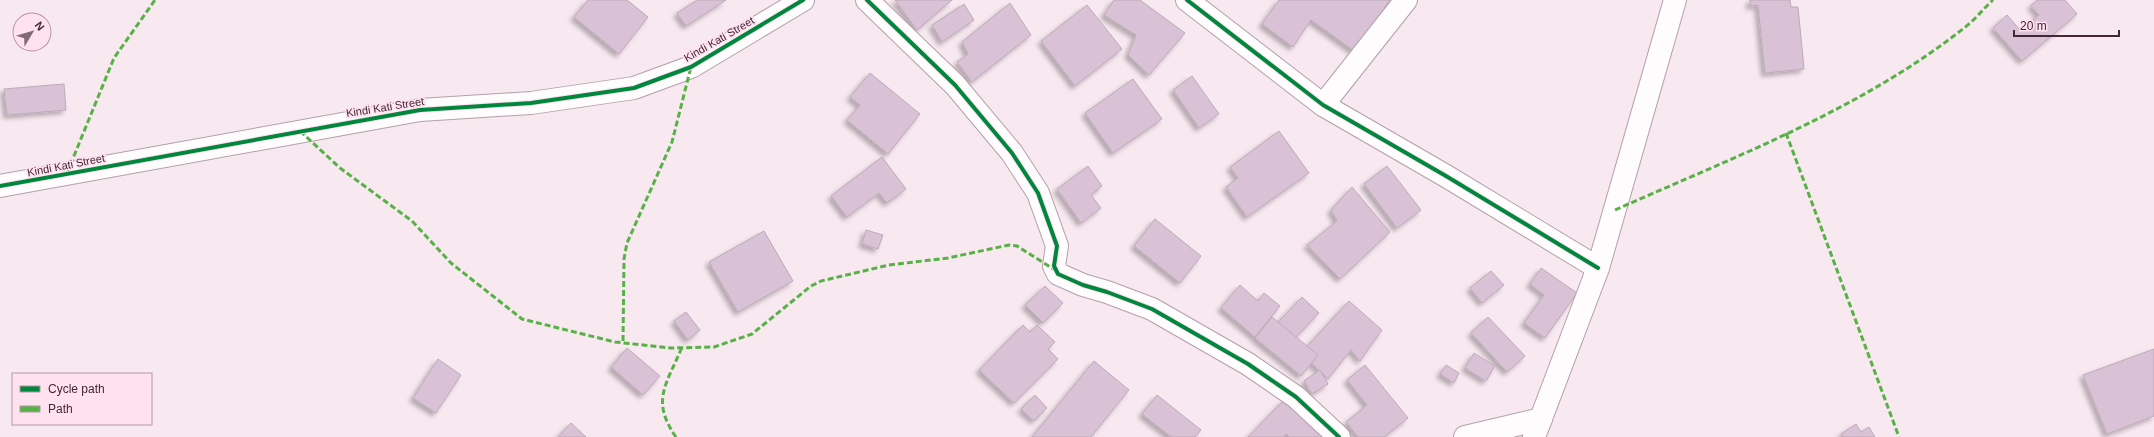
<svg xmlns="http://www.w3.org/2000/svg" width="2154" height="437" font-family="Arial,sans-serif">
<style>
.building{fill:#dac2d6;stroke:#bbaab7;filter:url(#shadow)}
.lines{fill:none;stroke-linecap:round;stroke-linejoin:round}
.minor-casing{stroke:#b3a0aa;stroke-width:24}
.minor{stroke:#fefcfd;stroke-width:22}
.quiet{stroke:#57b246;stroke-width:3;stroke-dasharray:6 3;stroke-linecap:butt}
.cycleway-casing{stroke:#ffe1ef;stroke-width:6}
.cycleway{stroke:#00873e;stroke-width:4}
.labels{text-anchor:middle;stroke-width:3.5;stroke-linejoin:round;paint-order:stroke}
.street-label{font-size:11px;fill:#432736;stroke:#ffe1ef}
</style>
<defs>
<filter id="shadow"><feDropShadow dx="-3.5" dy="3.5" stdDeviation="2" flood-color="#0004"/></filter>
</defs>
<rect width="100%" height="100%" fill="#f8e8f0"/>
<g class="building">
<path d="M588 0H627L648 17 619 54 574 17Z"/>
<path d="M697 0H726L686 26 677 13Z"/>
<path d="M895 0H952L917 30Z"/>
<path d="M1114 0H1140L1185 33 1149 75 1128 55 1136 35 1104 15Z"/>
<path d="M1279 0H1390L1354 51 1311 20 1293 47 1262 24Z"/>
<path d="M1750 0H1790L1791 7H1798L1804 69 1765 73 1758 5 1750 6Z"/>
<path d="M2037 0H2065L2077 14 2022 61 1993 28 2007 15 2021 31 2039 15 2031 6Z"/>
<path d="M1010 3 1031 35 972 82 957 62 968 54 962 42Z"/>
<path d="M964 4 974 20 942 42 932 25Z"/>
<path d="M1087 5 1122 49 1075 86 1041 41Z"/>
<path d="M870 73 920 114 888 154 847 120 860 105 850 97Z"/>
<path d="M1192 76 1219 114 1199 128 1173 90Z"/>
<path d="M1133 79 1162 119 1113 153 1085 113Z"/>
<path d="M64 84 66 110 7 115 4 89Z"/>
<path d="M1279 131 1309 173 1247 217 1226 187 1238 178 1230 167Z"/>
<path d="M882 157 906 189 887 203 879 193 847 217 831 196Z"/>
<path d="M1088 166 1102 186 1091 195 1101 208 1081 223 1057 189Z"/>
<path d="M1387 166 1421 210 1397 228 1364 184Z"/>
<path d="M1352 187 1390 232 1340 279 1307 245 1337 221 1331 210Z"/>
<path d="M1155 219 1201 256 1180 283 1134 246Z"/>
<path d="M866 230 883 235 878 249 862 244Z"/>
<path d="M764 231 793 281 738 312 709 262Z"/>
<path d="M1541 268 1577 293 1545 338 1524 323 1544 295 1530 284Z"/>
<path d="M1491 271 1504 285 1482 303 1470 288Z"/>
<path d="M1240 285 1258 301 1264 293 1280 306 1255 337 1221 308Z"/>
<path d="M1045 286 1063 303 1043 323 1025 305Z"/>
<path d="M1302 297 1319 313 1282 352 1265 336Z"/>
<path d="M1349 301 1382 330 1360 361 1351 350 1328 379 1301 353Z"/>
<path d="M686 312 700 330 688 340 674 321Z"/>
<path d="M1272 317 1318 355 1301 376 1255 338Z"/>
<path d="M1488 317 1525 356 1507 372 1471 333Z"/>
<path d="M1023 325 1030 332 1037 325 1055 342 1048 349 1058 359 1014 403 979 370Z"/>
<path d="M627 348 660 376 643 395 611 367Z"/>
<path d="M2154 349V416L2107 434 2083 375Z"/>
<path d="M1474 353 1495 366 1486 381 1465 368Z"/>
<path d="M438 359 461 375 436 413 413 398Z"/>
<path d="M1094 361 1129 390 1091 437H1032Z"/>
<path d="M1365 365 1408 418 1384 437H1358L1346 422 1367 405 1347 380Z"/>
<path d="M1446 365 1459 373 1454 383 1440 374Z"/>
<path d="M1320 370 1328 384 1312 394 1304 381Z"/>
<path d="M1035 395 1047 408 1034 421 1021 409Z"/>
<path d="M1157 395 1201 430 1195 437H1171L1142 414Z"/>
<path d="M1284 400 1322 437H1289L1286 434 1284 437H1248Z"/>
<path d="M571 423 586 437H558Z"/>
<path d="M1856 424 1861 432 1869 427 1875 437H1843L1841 434Z"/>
</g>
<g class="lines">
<g class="minor-casing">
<g id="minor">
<path d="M867 0 955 85 1012 153 1038 193 1057 246 1054 266 1058 274 1083 285 1107 292 1152 309 1248 364 1296 397 1339 437"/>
<path d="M1187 0 1323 105 1446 176 1598 268"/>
<path d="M1323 105 1406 0"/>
<path d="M0 186 420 110 531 103 634 88 691 67 803 0"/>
<path d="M1465 437 1541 419"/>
<path d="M1534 437 1598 268 1675 0"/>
</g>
</g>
<use href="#minor" class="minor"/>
<g class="quiet">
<path d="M300 131 340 168 412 221 451 263 522 319 615 342 671 348 714 347 752 334 811 286 821 281 889 265 948 258 1009 245 1017 246 1055 270"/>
<path d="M1786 133 1899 437"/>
<path d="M67 173 114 58 155 0"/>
<path d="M1615 210C1734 157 1862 109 1964 28 1975 20 1983 9 1993 0"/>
<path d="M623 341 624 259 627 243 672 142 691 67"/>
<path d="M676 437C650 400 667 384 682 347"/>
</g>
<g class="cycleway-casing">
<g id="cycleway">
<path d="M867 0 955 85 1012 153 1038 193 1057 246 1054 266 1058 274 1083 285 1107 292 1152 309 1248 364 1296 397 1339 437"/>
<path d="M1187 0 1323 105 1446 176 1598 268"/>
<path d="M0 186 420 110 531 103 634 88 691 67 803 0"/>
</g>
</g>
<use href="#cycleway" class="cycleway"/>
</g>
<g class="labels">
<g class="street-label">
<text transform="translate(719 39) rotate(-30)" y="4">Kindi Kati Street</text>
<text transform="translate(385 107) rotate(-9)" y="4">Kindi Kati Street</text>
<text transform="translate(66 165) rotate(-11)" y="4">Kindi Kati Street</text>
</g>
</g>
<rect x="12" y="373" width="140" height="52" fill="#ffe1ef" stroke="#b497a5"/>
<rect x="20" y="386" width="20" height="6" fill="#00873e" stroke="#b497a5"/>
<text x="48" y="393" font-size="12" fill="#432736">Cycle path</text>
<rect x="20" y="406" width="20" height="6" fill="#57b246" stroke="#b497a5"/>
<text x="48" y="413" font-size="12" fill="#432736">Path</text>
<g transform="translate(32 32) rotate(52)"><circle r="19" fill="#ffe1ef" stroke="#b497a5"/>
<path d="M0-3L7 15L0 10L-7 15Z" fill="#826b77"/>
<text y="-6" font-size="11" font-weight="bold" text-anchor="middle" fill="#432736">N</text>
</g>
<path d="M2014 30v6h105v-6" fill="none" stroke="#432736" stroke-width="2"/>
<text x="2020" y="30" font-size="12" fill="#432736" stroke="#ffe1ef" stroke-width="3" paint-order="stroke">20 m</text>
</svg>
